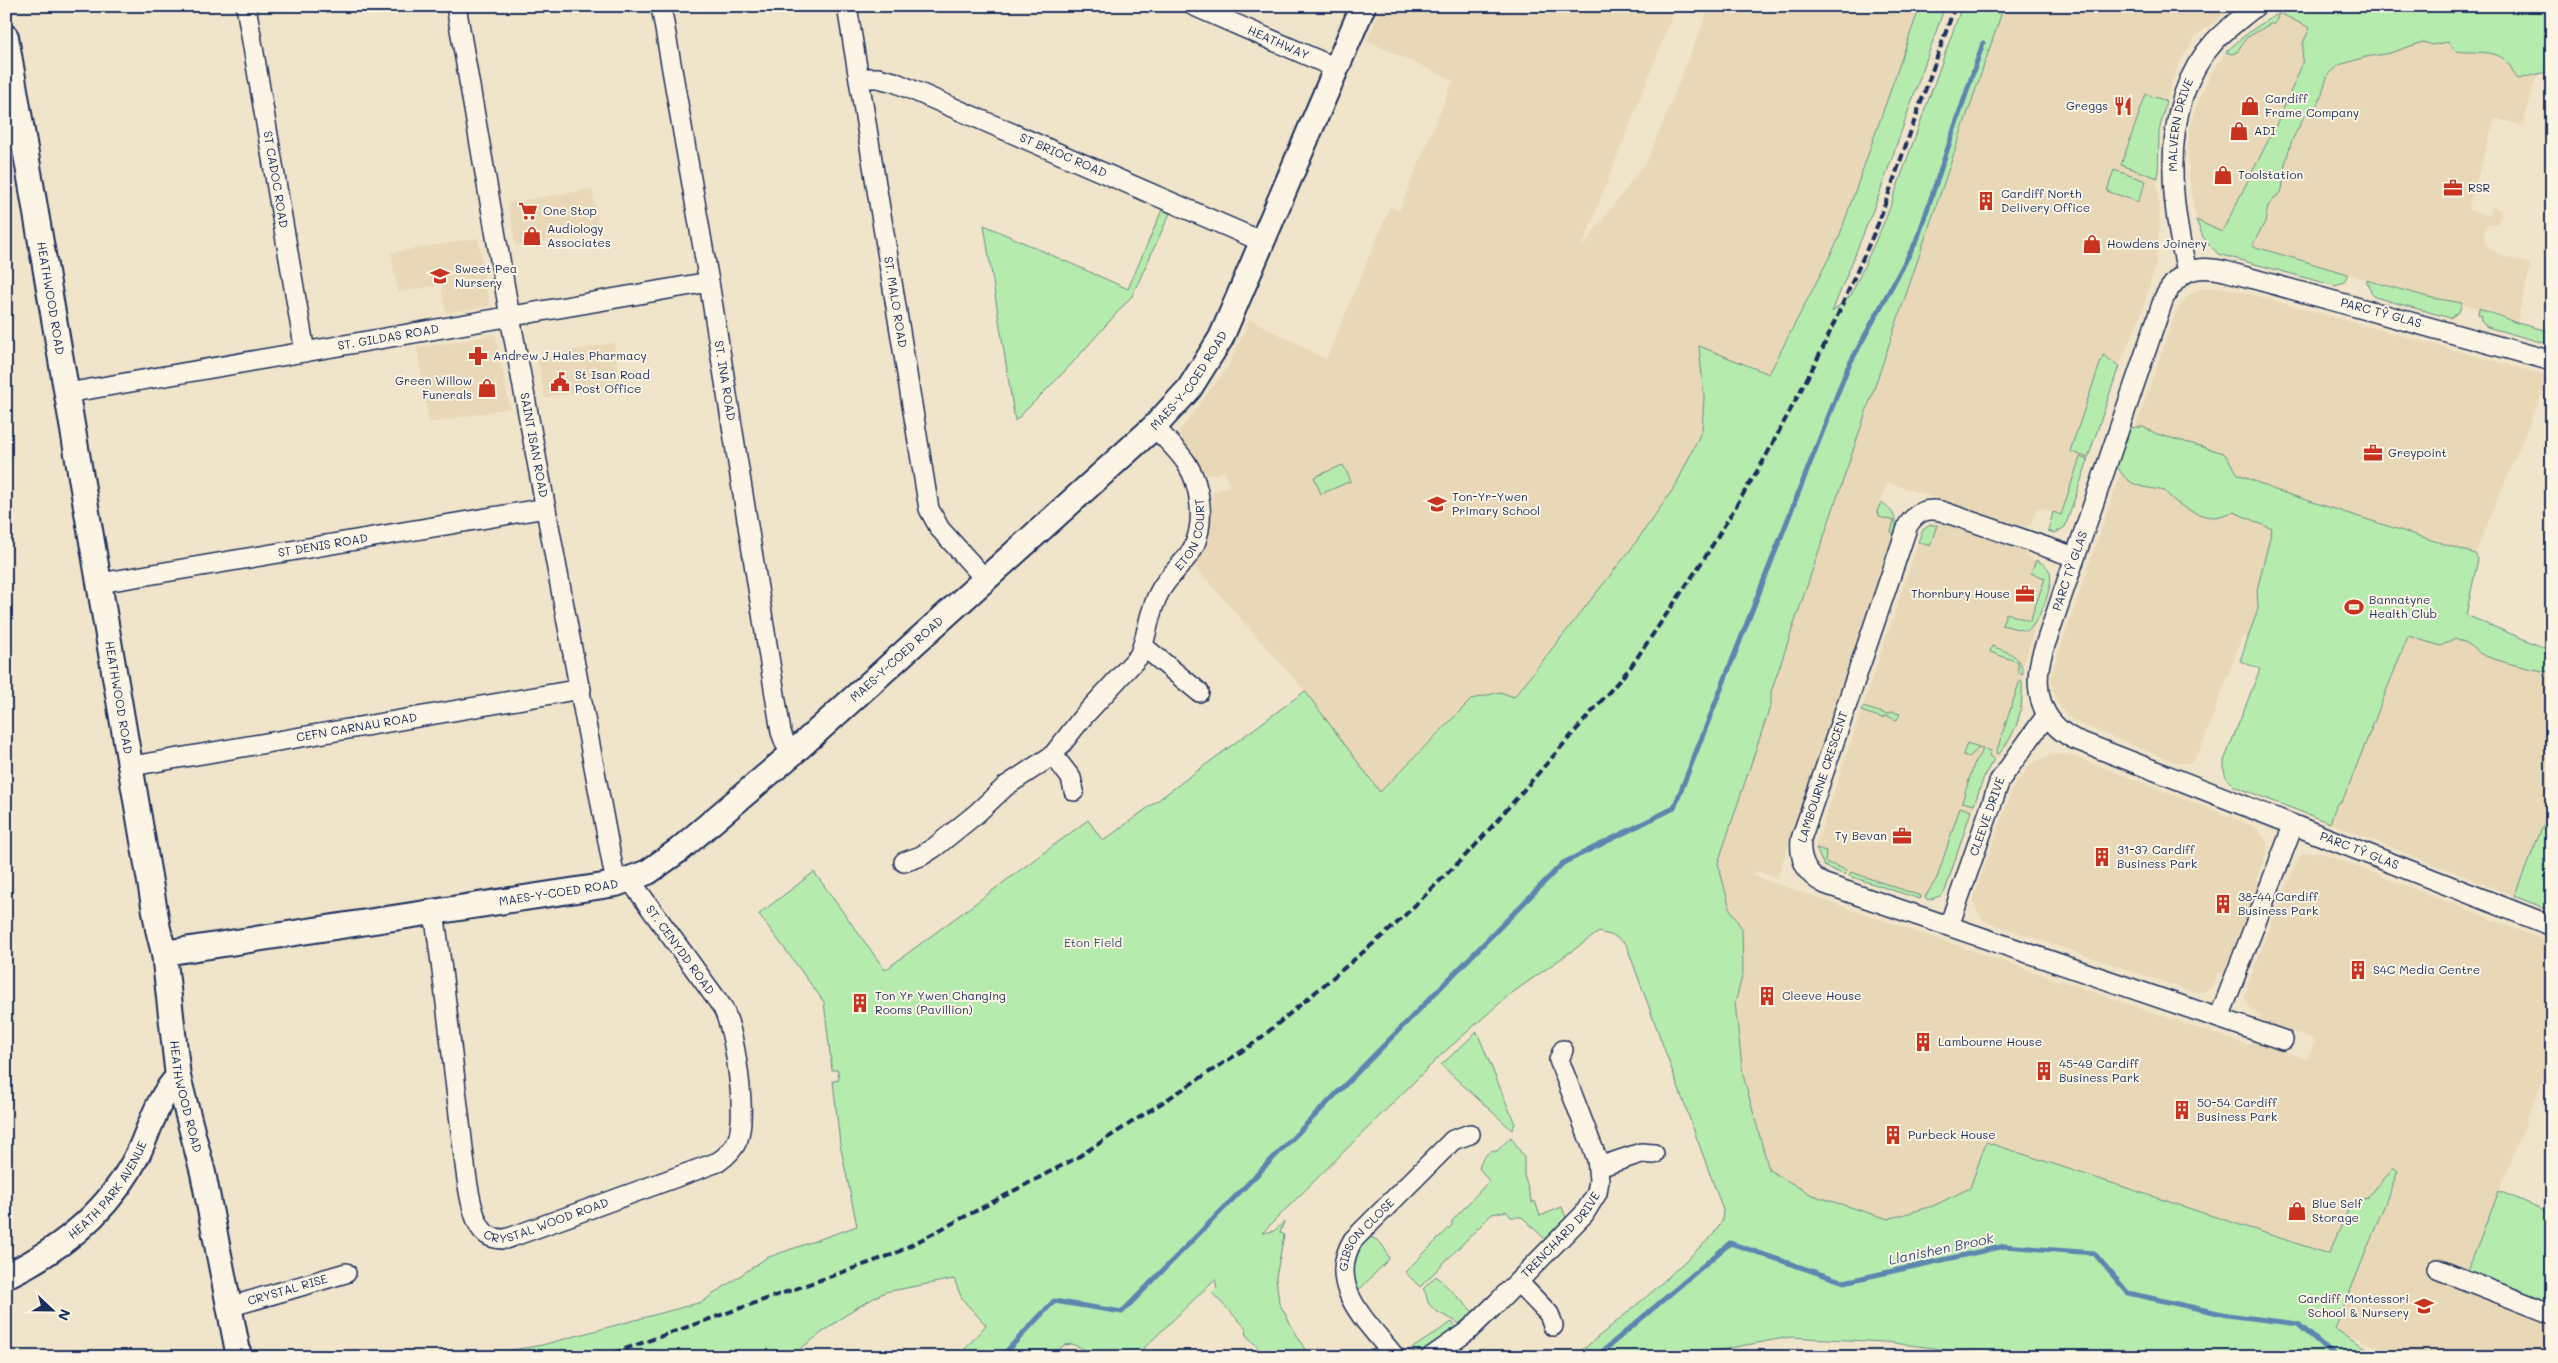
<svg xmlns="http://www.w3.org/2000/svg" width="2558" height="1363" font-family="Mali,sans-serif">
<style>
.built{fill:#e8d8b7}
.green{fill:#b6ebae;stroke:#688d86}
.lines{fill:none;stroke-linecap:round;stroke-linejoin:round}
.stream{stroke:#5c86b0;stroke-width:5}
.minor-casing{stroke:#1b2f5e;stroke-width:22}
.tertiary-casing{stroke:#1b2f5e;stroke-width:28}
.minor{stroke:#fcf5e5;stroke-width:19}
.tertiary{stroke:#fcf5e5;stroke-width:24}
.rail{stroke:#1b2f5e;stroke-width:4;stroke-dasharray:8 4;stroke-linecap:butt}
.labels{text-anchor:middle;stroke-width:4;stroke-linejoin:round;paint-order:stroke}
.street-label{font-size:12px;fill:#1b2f5e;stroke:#fcf5e5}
.poi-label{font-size:12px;fill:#1b2f5e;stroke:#fcf5e5;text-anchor:start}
.park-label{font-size:12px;fill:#3a556e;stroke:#fcf5e5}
.water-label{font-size:14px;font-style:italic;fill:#365380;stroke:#fcf5e5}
</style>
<rect width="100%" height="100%" fill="#f0e4ca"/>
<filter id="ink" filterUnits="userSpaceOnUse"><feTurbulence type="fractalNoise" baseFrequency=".02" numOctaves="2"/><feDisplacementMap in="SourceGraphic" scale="10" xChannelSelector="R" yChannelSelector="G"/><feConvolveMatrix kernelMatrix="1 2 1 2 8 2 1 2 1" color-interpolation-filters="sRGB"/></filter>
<g filter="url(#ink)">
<g class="built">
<path d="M1382 6H1676L1581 249 1648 159 1710 6H1920L1838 240 1768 374 1699 346 1704 397 1702 430 1676 485 1631 549 1514 697 1459 711 1380 792 1305 691 1194 566 1208 540 1213 492 1229 485 1224 471 1219 474H1206L1181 438 1179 431 1227 368 1250 319 1326 359 1390 207 1399 211 1453 80 1367 41Z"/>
<path d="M2004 6H2234L2196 36 2177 67 2166 101 2159 132 2156 161 2160 225 2155 267 2141 315 2119 366 2065 527 2055 533 2048 531 2053 512 2037 507 2031 524 2023 527 1887 482 1881 502 1895 517 1897 528 1895 534 1777 878 1756 871 1754 876 2245 1044 2250 1045 2252 1040 2307 1059 2315 1040 2259 1020 2261 1016 2248 1006 2245 996 2247 986 2296 862 2303 853 2320 852 2552 943V1057L2467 1273 2437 1261 2430 1277 2552 1326V1357H2405L2335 1330 2351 1204 2329 1254 1986 1142 1970 1188 1933 1206 1888 1219 1812 1195 1769 1170 1743 1075 1735 1003 1743 973 1742 929 1730 909 1718 863 1771 705V692Z"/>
<path d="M2279 13 2437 34 2539 67 2523 126 2495 118 2468 210 2489 216 2492 207 2502 210 2497 226 2487 223 2484 234 2485 244 2500 255 2531 264 2517 323 2489 310 2428 297 2225 238 2226 235 2196 220 2189 179 2188 148 2191 123 2195 108 2213 69 2226 52 2243 36Z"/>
<path d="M592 189 600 232 516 246 508 203Z"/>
<path d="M478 238 490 306 446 313 441 285 398 292 391 253Z"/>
<path d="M2213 287 2228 288 2549 376 2475 554 2130 444 2176 311 2190 294 2200 289Z"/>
<path d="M495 335 510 408 429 423 417 348Z"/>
<path d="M614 343 621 384 545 398 537 357Z"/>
<path d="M2123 466 2289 520 2248 639 2242 637 2201 748 2194 760 2188 763H2178L2077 723 2066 715 2058 704 2052 690V672Z"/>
<path d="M1937 522 2026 551 2025 556 2045 565 2051 579 2022 667 2023 706 2018 724 2007 744 1985 774 1945 891 1940 896 1928 900 1828 869 1819 860 1816 845 1921 534 1926 527 1936 525Z"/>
<path d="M2405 624 2552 651V804L2514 896 2330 823Z"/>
<path d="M2062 754 2073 756 2254 826 2263 835 2267 843V851L2256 880 2260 882 2224 973 2219 972 2211 987 2203 992H2193L1984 921 1978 913 1974 904 1975 894 2013 787 2031 764 2051 755Z"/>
</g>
<g class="green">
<path d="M1920 6H1945L1879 195 1832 312 1851 295 1886 218 1962 6H2004L1771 692V704L1718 863 1730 909 1742 929 1743 973 1735 1003 1743 1075 1769 1170 1812 1195 1888 1219 1933 1206 1970 1188 1986 1142 2329 1254 2351 1203 2367 1198 2394 1168 2398 1171 2335 1329 2381 1357H2005L1885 1342 1790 1337 1681 1357H1574L1652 1292 1712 1236 1722 1221 1723 1210 1626 944 1614 936 1599 932 1509 995 1442 1054 1262 1233 1274 1231 1284 1222 1280 1232 1284 1235 1276 1277 1279 1303 1309 1357H1267L1247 1336 1246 1328 1212 1293 1217 1288 1215 1279 1135 1357H1103L1072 1344 1064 1345 1050 1357H958L986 1325 962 1299 954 1279 885 1292 854 1309 789 1357H472L542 1345 702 1302 766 1258 857 1226 840 1144 833 1081 839 1080 838 1070H832L824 1002 759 914 814 872 885 970 1088 820 1103 841 1305 691 1380 792 1472 699 1500 692 1514 697 1631 549 1676 485 1702 430 1704 397 1699 346 1769 374 1838 240Z"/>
<path d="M2295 6H2552V76L2546 72 2518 79C2513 74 2512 68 2508 63 2496 48 2473 54 2456 51L2448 42 2432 45 2423 42 2390 53 2366 57 2339 65 2328 74 2319 103 2304 117 2292 140 2285 164 2282 190 2268 206 2265 222 2252 246 2348 274 2344 282 2336 286 2218 254 2203 237 2196 220 2222 232 2277 123 2302 65 2303 43 2310 28 2279 13 2275 24H2270L2246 38 2237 52 2232 54 2226 52C2247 32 2269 17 2295 6Z"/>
<path d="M2146 94 2166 101 2159 132 2158 178 2121 165Z"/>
<path d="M2114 170 2146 181 2138 202 2107 191Z"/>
<path d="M1162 210 1170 213 1132 296 1067 369 1015 421 984 225 1128 289Z"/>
<path d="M2366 280 2428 297 2462 303 2459 312 2450 318 2375 297 2371 293 2369 284 2365 282Z"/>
<path d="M2479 308 2517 323 2552 332V340L2548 344 2487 327 2481 320 2482 316 2478 314Z"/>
<path d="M2103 355 2119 366 2088 458 2070 451Z"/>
<path d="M2143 427 2157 434 2224 453 2238 474 2275 490 2475 554 2478 559 2466 615 2552 651V672C2541 672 2486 659 2478 652 2469 644 2468 643 2455 638L2441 646 2408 636 2345 795 2341 802 2337 803 2330 823 2234 786C2224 778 2224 772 2224 761L2260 669 2240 661 2258 609 2257 590 2272 529 2234 512C2228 513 2220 517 2214 517 2198 517 2174 504 2165 491 2141 486 2128 488 2116 464L2125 428Z"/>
<path d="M2080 457 2088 460 2065 527 2055 533 2048 531 2053 512 2061 515Z"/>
<path d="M1343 465 1351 481 1321 494 1314 477Z"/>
<path d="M1881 502C1892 508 1899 521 1895 534L1891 532 1894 521 1880 517 1877 512Z"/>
<path d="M1930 525H1937L1930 546 1918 542 1923 530Z"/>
<path d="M2036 560C2042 563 2048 566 2050 573 2054 586 2038 626 2026 631L2002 625 2006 613 2030 621 2045 578 2031 573Z"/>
<path d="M1992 646C2007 652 2022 655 2023 674L2018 672V662L1990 652Z"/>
<path d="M2020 680 2022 681C2023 710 2018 731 1999 754L1996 753Z"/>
<path d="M1863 707 1886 714 1893 712 1900 714 1897 720 1886 716 1882 718 1861 711Z"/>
<path d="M1967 743 1991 751 1989 756 1994 759 1985 774 1974 805 1962 802 1975 761 1983 750 1979 748 1969 757 1963 755Z"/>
<path d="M2552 804V911L2514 896Z"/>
<path d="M1960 807 1971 811 1945 891 1940 896 1928 900 1925 897 1937 878Z"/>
<path d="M1816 848 1826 851 1825 862 1846 870 1845 875 1824 866Z"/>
<path d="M1851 872 1921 896 1920 899 1849 876Z"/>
<path d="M1477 1032 1515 1124 1512 1130 1441 1065Z"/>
<path d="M1511 1137 1524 1157V1175L1532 1203 1535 1201 1540 1216 1562 1207 1566 1218 1545 1239 1522 1217H1511L1506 1211 1492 1214 1420 1287 1405 1272 1452 1225V1221L1489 1181 1479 1168C1482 1159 1487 1150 1497 1151Z"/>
<path d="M2499 1191 2552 1213V1307L2467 1273Z"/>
<path d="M1369 1237C1379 1238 1387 1250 1389 1259L1356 1293C1352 1270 1349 1253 1369 1237Z"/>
<path d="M1436 1276 1473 1312 1459 1324C1450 1316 1437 1315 1429 1304 1426 1299 1427 1293 1423 1289Z"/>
<path d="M1452 1322 1456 1327C1443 1336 1424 1356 1408 1351Z"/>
</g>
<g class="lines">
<g class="stream">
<path d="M1001 1357 1054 1301 1122 1312 1563 863 1674 808 1848 367 1917 240 1983 43"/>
<path d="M1596 1357 1730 1243 1844 1282 2005 1246 2094 1253 2128 1293 2227 1315 2298 1324 2336 1357"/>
</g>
<g class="minor-casing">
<g id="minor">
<path id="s1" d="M246 6 305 352"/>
<path id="s2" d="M456 6 510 317 616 884"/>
<path id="s3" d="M661 6 709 282 781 732 785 743 793 753"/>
<path id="s4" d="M847 6 929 509 940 529 985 579"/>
<path id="s5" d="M1194 6 1336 68"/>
<path id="s6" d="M860 78H878L894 82 1263 242"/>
<path id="s7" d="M2187 271C2169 197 2159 102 2215 41 2227 28 2242 18 2256 6"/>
<path id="s8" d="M2552 361 2225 271C2195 264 2179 270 2164 298L2043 651C2032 687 2039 721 2074 739L2552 926"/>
<path id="s9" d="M67 393 709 282"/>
<path d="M2075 557 1941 511C1925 508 1917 512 1908 525L1801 839C1799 859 1806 875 1825 884L2283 1040"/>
<path id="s10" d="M100 583 546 508"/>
<path d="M1143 646 1199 692"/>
<path d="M1053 755 1071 778 1074 791"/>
<path id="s11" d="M132 766 581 689"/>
<path id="s12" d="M904 862 921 856 935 847 976 814 1006 786 1053 755 1082 718 1139 656C1148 635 1148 612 1160 591 1169 574 1186 563 1194 546 1205 522 1201 486 1187 464 1179 451 1165 438 1154 427"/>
<path id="s13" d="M434 912C445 985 452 1058 461 1131 464 1155 468 1207 480 1227 486 1237 494 1239 506 1239L718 1162C727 1156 734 1149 738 1139 747 1112 735 1034 723 1008L630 880"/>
<path id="s14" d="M1949 926 2000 780 2046 716"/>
<path d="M2219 1018 2293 826"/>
<path d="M1599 1167 1641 1153 1654 1154"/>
<path d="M2437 1269 2552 1314"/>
<path d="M1518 1282 1549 1314 1553 1326"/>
<path id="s15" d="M229 1307 346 1273"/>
<path id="s16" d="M1395 1357C1368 1322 1325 1287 1353 1240L1453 1140 1470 1134"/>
<path id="s17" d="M1431 1357 1468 1331 1499 1301 1584 1214 1597 1193 1599 1180 1597 1159 1559 1060 1563 1050"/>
</g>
</g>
<g class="tertiary-casing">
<g id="tertiary">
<path id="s18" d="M6 37 158 929 164 953 178 1077 203 1173 239 1357"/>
<path id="s19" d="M164 953 616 884 648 872 679 850 793 753 1154 427 1189 389 1221 338 1363 6"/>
<path id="s20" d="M6 1276C62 1249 110 1210 138 1154 150 1128 158 1097 178 1077"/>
</g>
</g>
<use href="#minor" class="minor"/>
<use href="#tertiary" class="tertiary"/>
<path class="rail" d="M602 1357 894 1254 1078 1157 1256 1042 1393 927 1474 847 1630 668 1704 559 1765 458 1822 350 1878 224 1955 6"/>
</g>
</g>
<defs>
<g id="restaurant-bare" transform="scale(1.5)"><path d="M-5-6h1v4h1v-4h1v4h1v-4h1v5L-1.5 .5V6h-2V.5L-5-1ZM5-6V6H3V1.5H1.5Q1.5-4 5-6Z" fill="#c8321e" stroke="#fcf5e5" stroke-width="2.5" paint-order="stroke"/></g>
<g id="shop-bare" transform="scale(1.5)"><path d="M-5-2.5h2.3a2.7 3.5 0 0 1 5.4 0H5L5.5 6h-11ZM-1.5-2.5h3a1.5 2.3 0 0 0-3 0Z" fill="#c8321e" stroke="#fcf5e5" stroke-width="2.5" paint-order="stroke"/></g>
<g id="office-bare" transform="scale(1.5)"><path d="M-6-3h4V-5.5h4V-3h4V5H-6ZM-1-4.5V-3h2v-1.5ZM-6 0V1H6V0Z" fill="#c8321e" stroke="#fcf5e5" stroke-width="2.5" paint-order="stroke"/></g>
<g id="building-bare" transform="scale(1.5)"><path d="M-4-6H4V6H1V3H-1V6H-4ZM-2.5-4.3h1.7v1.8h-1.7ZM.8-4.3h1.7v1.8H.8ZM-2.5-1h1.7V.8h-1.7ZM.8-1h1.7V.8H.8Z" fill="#c8321e" stroke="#fcf5e5" stroke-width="2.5" paint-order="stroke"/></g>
<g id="supermarket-bare" transform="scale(1.5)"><path d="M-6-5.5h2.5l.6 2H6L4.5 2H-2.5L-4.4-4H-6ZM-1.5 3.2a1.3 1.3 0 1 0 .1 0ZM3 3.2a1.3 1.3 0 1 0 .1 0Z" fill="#c8321e" stroke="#fcf5e5" stroke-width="2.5" paint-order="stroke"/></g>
<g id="school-bare" transform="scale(1.5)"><path d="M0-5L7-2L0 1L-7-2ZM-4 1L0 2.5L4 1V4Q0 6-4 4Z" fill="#c8321e" stroke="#fcf5e5" stroke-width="2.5" paint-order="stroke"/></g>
<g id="pharmacy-bare" transform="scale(1.5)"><path d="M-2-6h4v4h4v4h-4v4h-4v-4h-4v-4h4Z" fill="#c8321e" stroke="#fcf5e5" stroke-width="2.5" paint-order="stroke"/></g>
<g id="civic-bare" transform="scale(1.5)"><path d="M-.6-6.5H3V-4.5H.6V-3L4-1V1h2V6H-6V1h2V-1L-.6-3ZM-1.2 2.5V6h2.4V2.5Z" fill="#c8321e" stroke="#fcf5e5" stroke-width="2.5" paint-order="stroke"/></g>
<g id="stadium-bare" transform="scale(1.5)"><path d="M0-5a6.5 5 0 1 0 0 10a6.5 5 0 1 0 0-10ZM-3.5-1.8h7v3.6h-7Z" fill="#c8321e" stroke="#fcf5e5" stroke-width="2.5" paint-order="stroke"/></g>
</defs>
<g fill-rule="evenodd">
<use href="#restaurant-bare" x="2123" y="106"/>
<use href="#shop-bare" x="2250" y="106"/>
<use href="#shop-bare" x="2239" y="131"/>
<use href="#shop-bare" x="2223" y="175"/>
<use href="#office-bare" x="2453" y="188"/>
<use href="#building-bare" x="1986" y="201"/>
<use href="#supermarket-bare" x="528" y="211"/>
<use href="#shop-bare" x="532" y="236"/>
<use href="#shop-bare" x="2092" y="244"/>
<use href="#school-bare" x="440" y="276"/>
<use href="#pharmacy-bare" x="478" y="356"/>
<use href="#civic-bare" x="560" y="382"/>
<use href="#shop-bare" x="487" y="388"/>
<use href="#office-bare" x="2373" y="453"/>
<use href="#school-bare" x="1437" y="504"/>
<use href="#office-bare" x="2025" y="594"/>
<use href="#stadium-bare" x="2354" y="607"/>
<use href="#office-bare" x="1902" y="836"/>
<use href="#building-bare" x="2102" y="857"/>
<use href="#building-bare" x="2223" y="904"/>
<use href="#building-bare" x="2358" y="970"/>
<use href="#building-bare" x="1767" y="996"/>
<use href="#building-bare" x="860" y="1003"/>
<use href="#building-bare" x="1923" y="1042"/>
<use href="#building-bare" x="2044" y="1071"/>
<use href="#building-bare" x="2182" y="1110"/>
<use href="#building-bare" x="1893" y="1135"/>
<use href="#shop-bare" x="2297" y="1211"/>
<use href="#school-bare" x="2424" y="1306"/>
</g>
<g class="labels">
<g class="street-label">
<text dy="4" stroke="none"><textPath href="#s5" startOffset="92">HEATHWAY</textPath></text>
<text dy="4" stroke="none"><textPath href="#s7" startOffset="148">MALVERN DRIVE</textPath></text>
<text dy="4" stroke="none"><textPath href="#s6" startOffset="219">ST BRIOC ROAD</textPath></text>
<text dy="4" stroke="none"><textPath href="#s1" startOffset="176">ST CADOC ROAD</textPath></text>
<text dy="4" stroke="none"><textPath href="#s18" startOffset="265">HEATHWOOD ROAD</textPath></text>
<text dy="4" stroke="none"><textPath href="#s4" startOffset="300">ST. MALO ROAD</textPath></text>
<text transform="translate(2381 313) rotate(15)" y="4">PARC TŶ GLAS</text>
<text dy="4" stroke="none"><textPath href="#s9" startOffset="326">ST. GILDAS ROAD</textPath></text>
<text dy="4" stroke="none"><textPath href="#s19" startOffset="1224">MAES-Y-COED ROAD</textPath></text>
<text dy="4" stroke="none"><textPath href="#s3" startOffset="380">ST. INA ROAD</textPath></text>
<text dy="4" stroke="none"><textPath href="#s2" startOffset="446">SAINT ISAN ROAD</textPath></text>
<text dy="4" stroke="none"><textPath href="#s12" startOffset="451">ETON COURT</textPath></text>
<text dy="4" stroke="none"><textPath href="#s10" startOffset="226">ST DENIS ROAD</textPath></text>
<text transform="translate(2070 571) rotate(-71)" y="4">PARC TŶ GLAS</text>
<text dy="4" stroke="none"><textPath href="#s19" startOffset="819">MAES-Y-COED ROAD</textPath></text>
<text dy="4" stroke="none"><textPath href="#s18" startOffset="670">HEATHWOOD ROAD</textPath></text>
<text dy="4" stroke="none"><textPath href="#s11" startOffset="228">CEFN CARNAU ROAD</textPath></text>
<text transform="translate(1823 777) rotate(-72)" y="4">LAMBOURNE CRESCENT</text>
<text dy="4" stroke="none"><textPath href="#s14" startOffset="116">CLEEVE DRIVE</textPath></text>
<text dy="4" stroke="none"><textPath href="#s8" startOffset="1195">PARC TŶ GLAS</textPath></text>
<text dy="4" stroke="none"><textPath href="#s19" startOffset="399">MAES-Y-COED ROAD</textPath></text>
<text transform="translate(680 950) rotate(54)" y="4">ST. CENYDD ROAD</text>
<text dy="4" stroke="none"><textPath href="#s18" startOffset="1075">HEATHWOOD ROAD</textPath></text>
<text dy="4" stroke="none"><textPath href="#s20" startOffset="136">HEATH PARK AVENUE</textPath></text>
<text dy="4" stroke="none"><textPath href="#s13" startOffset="392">CRYSTAL WOOD ROAD</textPath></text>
<text dy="4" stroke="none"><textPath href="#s17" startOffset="179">TRENCHARD DRIVE</textPath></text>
<text dy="4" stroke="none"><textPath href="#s16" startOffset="146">GIBSON CLOSE</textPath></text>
<text dy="4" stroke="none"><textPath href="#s15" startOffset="61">CRYSTAL RISE</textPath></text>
</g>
<g class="poi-label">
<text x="2265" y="103">Cardiff<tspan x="2265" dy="14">Frame Company</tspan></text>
<text x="2108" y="110" text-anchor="end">Greggs</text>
<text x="2254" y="135">ADI</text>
<text x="2238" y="179">Toolstation</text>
<text x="2468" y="192">RSR</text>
<text x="2001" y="198">Cardiff North<tspan x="2001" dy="14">Delivery Office</tspan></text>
<text x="543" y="215">One Stop</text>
<text x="547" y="233">Audiology<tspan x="547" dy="14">Associates</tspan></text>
<text x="2107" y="248">Howdens Joinery</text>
<text x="455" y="273">Sweet Pea<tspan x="455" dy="14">Nursery</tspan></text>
<text x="493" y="360">Andrew J Hales Pharmacy</text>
<text x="575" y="379">St Isan Road<tspan x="575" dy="14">Post Office</tspan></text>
<text x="472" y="385" text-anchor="end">Green Willow<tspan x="472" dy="14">Funerals</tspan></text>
<text x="2388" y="457">Greypoint</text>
<text x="1452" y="501">Ton-Yr-Ywen<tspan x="1452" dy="14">Primary School</tspan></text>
<text x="2010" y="598" text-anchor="end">Thornbury House</text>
<text x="2369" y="604">Bannatyne<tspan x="2369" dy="14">Health Club</tspan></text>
<text x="1887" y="840" text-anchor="end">Ty Bevan</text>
<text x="2117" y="854">31-37 Cardiff<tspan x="2117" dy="14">Business Park</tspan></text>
<text x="2238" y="901">38-44 Cardiff<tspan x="2238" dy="14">Business Park</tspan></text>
<text x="2373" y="974">S4C Media Centre</text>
<text x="875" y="1000">Ton Yr Ywen Changing<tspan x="875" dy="14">Rooms (Pavillion)</tspan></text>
<text x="1782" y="1000">Cleeve House</text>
<text x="1938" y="1046">Lambourne House</text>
<text x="2059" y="1068">45-49 Cardiff<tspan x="2059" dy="14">Business Park</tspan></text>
<text x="2197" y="1107">50-54 Cardiff<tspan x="2197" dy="14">Business Park</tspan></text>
<text x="1908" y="1139">Purbeck House</text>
<text x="2312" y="1208">Blue Self<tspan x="2312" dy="14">Storage</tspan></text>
<text x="2409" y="1303" text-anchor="end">Cardiff Montessori<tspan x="2409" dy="14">School &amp; Nursery</tspan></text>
</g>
<g class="park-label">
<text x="1093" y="947">Eton Field</text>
</g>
<g class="water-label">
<text transform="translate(1941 1249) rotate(-12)" y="5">Llanishen Brook</text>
</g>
</g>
<rect width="2558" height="1363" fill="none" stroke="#fcf5e5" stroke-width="25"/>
<rect x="12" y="12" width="2533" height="1338" fill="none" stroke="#1b2f5e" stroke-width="2" filter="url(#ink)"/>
<g transform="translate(52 1310) rotate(112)" stroke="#fcf5e5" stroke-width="4" paint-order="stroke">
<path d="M0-4L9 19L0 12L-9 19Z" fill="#1b2f5e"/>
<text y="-8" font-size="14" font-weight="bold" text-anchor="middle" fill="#1b2f5e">N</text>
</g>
</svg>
